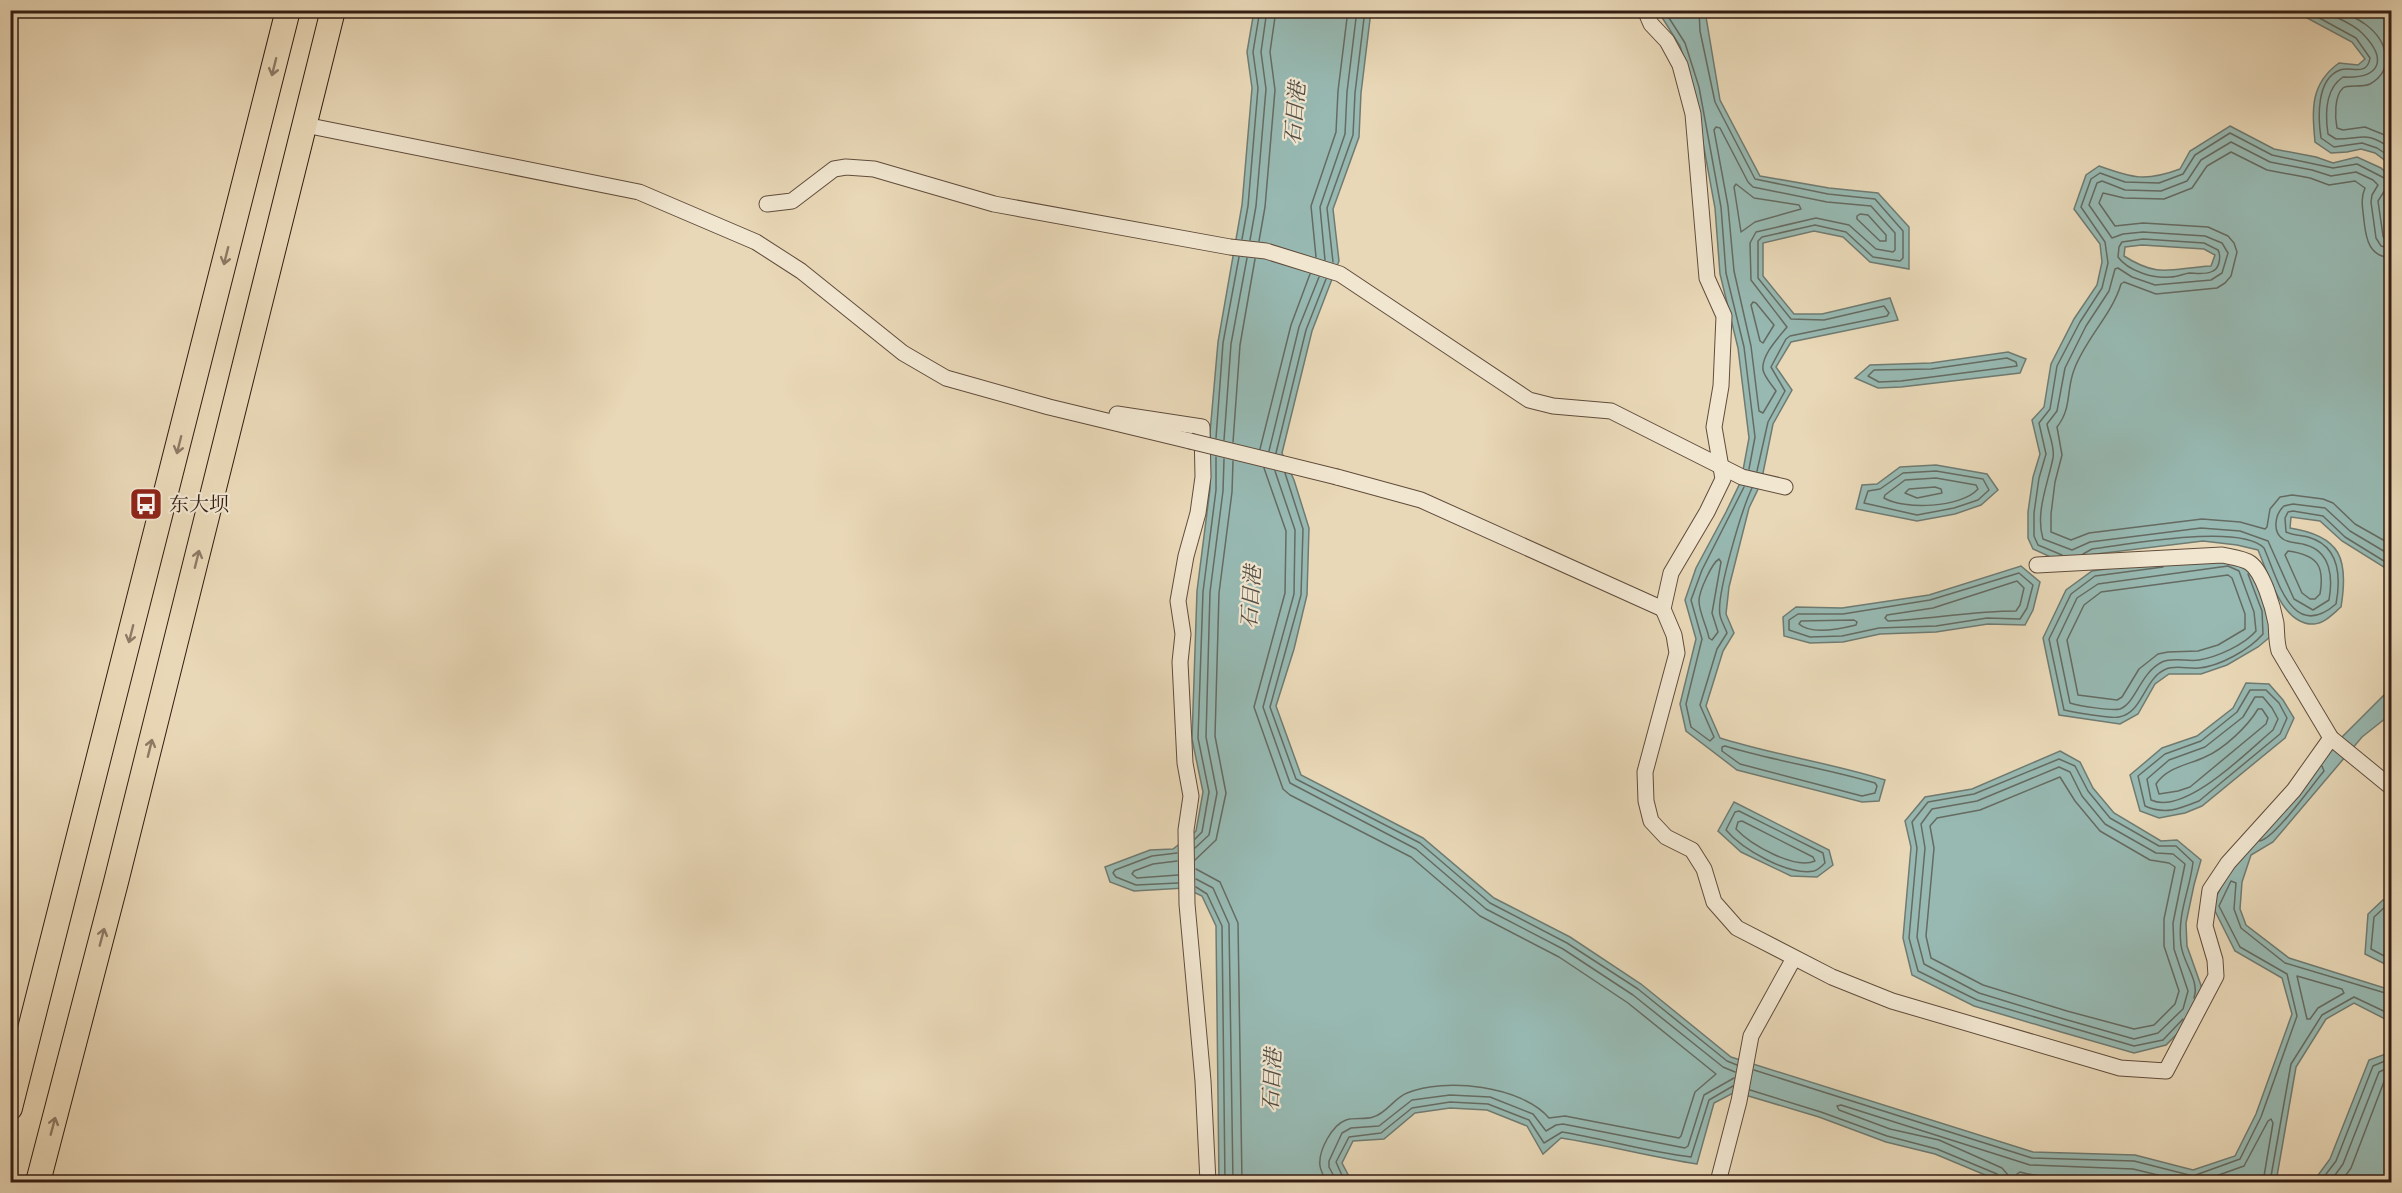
<svg xmlns="http://www.w3.org/2000/svg" width="2402" height="1193" font-family="'Libre Caslon Text','Noto Serif SC',serif">
<style>
.water{fill:#97b9b2;stroke:#6f7b72;stroke-width:1.5;fill-rule:evenodd}
.lines{fill:none;stroke-linecap:round;stroke-linejoin:round}
.shore{stroke:#656b62;stroke-width:1.5}
.minor-casing{stroke:#604c3c;stroke-width:17}
.primary-casing{stroke:#331d13;stroke-width:26}
.minor{stroke:#f1e6d0;stroke-width:15}
.primary{stroke:#e9d8b7;stroke-width:24}
.minor-bridge-casing{stroke:#604c3c;stroke-width:17;stroke-linecap:butt}
.minor-bridge{stroke:#f1e6d0;stroke-width:15}
.oneway{stroke:#8e7a65}
.labels{text-anchor:middle;stroke-width:4.5;stroke-linejoin:round;paint-order:stroke}
.poi-label{font-size:20px;fill:#331d13;stroke:#f1e6d0;text-anchor:start}
.water-label{font-size:21px;font-style:italic;fill:#514c43;stroke:#f1e6d0}
</style>
<rect width="100%" height="100%" fill="#e9d8b7"/>
<filter id="stains"><feTurbulence type="fractalNoise" baseFrequency=".00333" numOctaves="4"/><feColorMatrix values="0 0 0 0 .2 0 0 0 0 .09 0 0 0 0 .02 0 0 0 .5 -.17"/></filter>
<radialGradient id="worn" r=".72"><stop offset=".6" stop-color="#630" stop-opacity="0"/><stop offset="1" stop-color="#630" stop-opacity=".3"/></radialGradient>
<g class="water">
<path d="M1254 11H1371L1361 93 1359 137 1333 209 1339 261 1312 331 1282 453 1294 480 1309 528 1307 595 1294 649 1276 706 1301 775 1423 838 1494 898 1570 937 1641 984 1731 1057 2033 1152 2135 1155 2193 1170 2235 1156 2256 1114 2292 1014 2282 978 2235 951 2212 905 2238 854 2284 795 2391 688V714L2362 737 2273 842 2251 855 2242 882 2240 909 2246 925 2289 958 2391 990V1022L2354 1003 2326 1019 2296 1067 2276 1182H2002L1935 1154 1886 1142 1819 1117 1735 1092 1714 1103 1697 1164C1651 1157 1607 1145 1561 1138L1543 1154 1527 1126 1487 1110 1450 1108 1415 1113 1384 1139 1353 1141 1342 1163 1352 1182H1219L1216 926 1202 896 1185 888 1134 891 1110 882 1105 867 1150 850 1173 849 1196 831 1203 792 1192 739 1197 591 1210 489V433L1218 342 1242 205 1252 88 1247 52Z"/>
<path d="M1658 11H1705L1720 100 1760 176 1829 188 1878 193 1909 227V269L1870 262 1843 237 1814 231 1763 243V276L1794 314H1822L1890 298 1898 320 1791 342 1776 367 1792 390 1773 424 1761 483 1749 508 1729 587 1726 614 1734 633 1723 651 1706 706 1720 738C1774 755 1831 763 1885 780L1879 801 1862 802 1737 770 1686 731 1680 704 1696 639 1685 600 1696 568 1726 512 1741 481 1749 438 1738 348 1720 274 1715 208 1693 88 1680 46Z"/>
<path d="M2304 11H2391V165L2375 153 2361 149 2347 152 2331 153 2315 142C2312 109 2310 84 2339 63L2358 65 2365 59 2352 42 2307 18Z"/>
<path d="M2230 126 2274 149 2316 157 2333 163 2357 157 2381 168 2391 178V192L2384 201 2389 236 2392 239 2391 576 2384 567 2342 541 2320 521 2291 517 2290 528C2341 536 2349 559 2341 607 2334 613 2324 624 2314 624 2282 626 2268 573 2258 550L2237 545 2203 541 2055 559 2033 549 2028 538V512L2033 477 2040 454 2032 420 2044 407 2051 364 2074 319 2097 285 2102 262 2100 244 2074 209 2086 175 2099 166C2133 178 2145 182 2180 169L2190 151ZM2142 245 2204 249 2215 255 2211 266C2171 268 2160 279 2124 256L2125 247Z"/>
<path d="M2008 352 2026 359 2020 373 1901 387 1878 388 1855 378 1870 365 1931 363Z"/>
<path d="M1936 465 1987 474 1998 490 1981 505 1955 514 1917 521 1856 509 1862 485 1877 484 1900 467Z"/>
<path d="M2230 552 2250 560 2268 610 2270 637 2258 647 2227 665 2201 674H2169L2155 684 2138 714 2120 724 2059 715 2043 638 2066 590 2092 571Z"/>
<path d="M2021 566 2040 582 2033 610 2025 625 1988 624 1936 632 1880 634 1843 642 1810 643 1784 636 1783 617 1796 607 1842 608 1929 595Z"/>
<path d="M2246 683 2269 684 2283 700 2294 718 2285 738 2202 806 2185 813 2159 818 2140 811 2130 775 2162 748 2197 736 2233 708Z"/>
<path d="M2060 751 2080 762 2093 788 2114 813 2161 841 2177 840 2201 860 2194 885 2186 923 2187 946 2203 991 2195 1016 2166 1045 2134 1053 2061 1032 1974 1006 1912 975 1903 938 1911 847 1905 821 1925 797 1972 789Z"/>
<path d="M1734 802 1829 850 1833 865 1817 877 1791 876 1741 852 1718 831Z"/>
<path d="M2391 898H2392L2391 967 2365 954 2368 914 2383 900Z"/>
<path d="M2391 1052V1182H2313L2330 1159 2369 1060Z"/>
</g>
<g class="lines">
<g class="shore">
<path d="M1664 10 1685 43 1699 87 1721 207 1726 273 1744 347 1755 437 1749 469"/>
<path d="M1699 10 1700 31 1715 102 1755 179 1828 194 1875 199 1903 231V258L1900 261 1873 257 1846 232 1815 225 1762 237 1758 241V278L1791 319 1824 320 1884 306 1889 313 1887 316 1790 336 1786 339 1771 367 1785 391 1768 422 1757 471"/>
<path d="M2310 10 2312 14 2356 38 2370 58C2367 77 2351 66 2340 70 2316 79 2318 118 2321 138L2334 147 2362 143 2377 148 2392 158"/>
<path d="M2322 10C2334 17 2353 23 2363 34 2388 60 2380 79 2343 77 2325 89 2325 114 2328 134L2336 139C2364 139 2365 130 2392 149"/>
<path d="M2341 10C2349 15 2358 19 2365 24 2387 40 2396 69 2370 84 2362 88 2347 84 2343 88 2334 96 2335 118 2337 128L2343 130 2365 127 2392 138"/>
<path d="M1716 127 1720 128 1748 182 1753 187 1827 202 1871 206 1895 233V250L1893 252 1876 249 1849 225 1816 218 1756 232 1750 243 1751 280 1787 327C1780 336 1761 355 1763 370 1765 378 1772 385 1776 391L1763 413 1759 411 1751 346 1734 271 1728 206 1714 130Z"/>
<path d="M1736 184 1754 198 1799 205 1801 209 1755 222 1741 232 1734 187Z"/>
<path d="M2392 188 2385 190 2378 201 2383 236 2386 241H2392"/>
<path d="M1860 214 1868 215 1886 235V241H1880L1857 219V216Z"/>
<path d="M1242 239 1248 206 1258 88 1253 52 1260 10"/>
<path d="M2143 239 2204 243 2218 250C2221 255 2220 268 2213 271 2207 275 2196 273 2189 273 2183 274 2177 277 2170 277 2154 279 2128 271 2118 257L2119 247 2122 242Z"/>
<path d="M1250 240 1256 206 1266 89 1261 52 1267 10"/>
<path d="M1259 241 1265 207 1275 90 1270 52 1276 10"/>
<path d="M2392 249 2381 246 2376 238 2371 202 2372 195 2378 185 2373 180 2356 172 2331 176 2312 170 2270 162 2231 142 2201 160 2187 181 2161 191 2125 190 2102 181 2097 183 2089 205 2112 238 2123 234 2143 232 2205 236 2222 243 2228 253 2222 273 2211 280 2155 285 2132 277 2118 268 2115 269 2109 291 2086 326 2065 368 2057 411 2047 424C2049 435 2055 447 2053 458 2048 483 2035 513 2043 539L2072 550 2090 542 2201 528 2240 531 2268 541 2294 599 2313 610 2329 600C2333 578 2331 552 2306 545 2299 542 2290 544 2283 539 2272 532 2275 514 2284 506L2293 504 2325 508 2350 531 2392 556"/>
<path d="M1316 257 1311 206 1336 132 1338 91 1348 10"/>
<path d="M2392 258C2369 257 2366 239 2364 221 2363 209 2360 199 2365 188L2355 181 2329 185 2310 178 2267 170 2231 152 2207 166 2192 188 2164 199 2124 198 2103 193 2099 203 2115 226 2143 223 2208 227 2228 236 2234 243 2237 252 2231 276 2225 283 2217 288 2156 294 2124 282 2121 284C2112 315 2085 339 2074 370 2066 391 2072 408 2057 427L2062 455 2055 482 2051 514V532L2071 540 2089 533 2202 519 2240 522 2265 529 2267 527 2270 509 2280 497 2292 495 2323 499 2333 503 2355 524 2392 545"/>
<path d="M1325 260 1320 207 1345 134 1347 92 1357 10"/>
<path d="M1333 262 1327 208 1353 135 1355 93 1365 10"/>
<path d="M1753 302 1756 303 1774 325 1763 343 1760 341 1751 305Z"/>
<path d="M2007 358 2016 362 2017 366 1901 381 1879 382 1868 376 1874 370 1931 369Z"/>
<path d="M1216 438 1223 343 1239 257"/>
<path d="M1224 440 1231 344 1247 258"/>
<path d="M1233 442 1240 345 1255 259"/>
<path d="M1260 449 1291 325 1310 274"/>
<path d="M1269 451 1299 327 1319 277"/>
<path d="M1276 453 1306 330 1326 279"/>
<path d="M1264 468 1286 531 1285 593 1254 707 1283 789 1290 795 1411 857 1480 916 1559 957 1628 1003 1716 1074 1695 1092 1681 1136 1679 1138 1565 1116 1549 1118C1522 1086 1445 1077 1407 1093 1394 1098 1386 1114 1373 1117 1365 1120 1355 1117 1346 1120 1332 1125 1318 1151 1320 1166 1321 1172 1324 1177 1327 1182"/>
<path d="M1275 471 1295 530 1294 594 1263 707 1290 783 1416 849 1486 909 1563 949 1633 995 1723 1067 1735 1072"/>
<path d="M1936 471 1983 479 1989 490 1978 500 1954 508 1917 515 1864 503 1868 491 1880 489 1903 473Z"/>
<path d="M1285 473 1303 529 1301 595 1270 707 1296 779 1420 843 1490 903 1567 943 1638 989 1727 1061 1737 1065"/>
<path d="M1936 478 1976 485 1978 489C1961 508 1904 510 1884 498L1885 495 1905 480Z"/>
<path d="M1744 487 1702 570 1691 600 1702 639 1686 704 1691 727 1710 741 1714 737 1700 705 1717 649 1727 633C1725 627 1721 621 1720 615 1716 595 1742 509 1752 488"/>
<path d="M1935 487 1941 489 1942 493 1917 498 1905 493 1909 489Z"/>
<path d="M2288 551C2317 555 2325 565 2320 594L2315 599H2310L2302 593 2285 555Z"/>
<path d="M2083 554 2092 549C2126 545 2240 523 2264 548 2278 580 2292 642 2336 604 2341 577 2340 546 2308 537 2301 535 2293 536 2286 532L2285 518 2288 512 2293 511 2323 516 2345 537 2392 566"/>
<path d="M2062 555 2038 545 2034 536V513L2039 478 2046 454 2039 423 2050 409 2057 366 2080 322 2102 288 2108 263 2105 242 2081 207 2091 179 2100 173 2125 182 2159 183 2183 174 2195 155 2230 133 2272 155 2333 168 2357 164 2392 182"/>
<path d="M1719 559 1721 562 1712 613 1718 632 1712 640 1709 638C1707 627 1699 612 1699 601 1699 591 1712 563 1719 559Z"/>
<path d="M2228 566 2239 571 2254 612 2256 631C2244 645 2217 657 2199 660 2188 662 2173 657 2162 662 2140 673 2136 703 2120 709 2112 711 2079 706 2070 703L2057 640 2077 598 2098 584Z"/>
<path d="M2163 567 2095 576 2071 594 2049 639 2064 710C2073 712 2112 719 2119 717 2143 713 2144 678 2166 669 2175 665 2189 669 2199 668 2220 666 2249 650 2263 634L2262 611 2248 574"/>
<path d="M2019 573 2033 585 2027 608 2020 619 1987 618 1936 626 1879 628 1842 636 1810 637 1789 630V620L1798 614H1843L1930 600Z"/>
<path d="M2228 575 2232 578 2245 614V629L2218 645 2198 651 2168 652 2158 654 2139 669 2122 697 2117 700 2078 695 2067 640 2084 605 2101 592Z"/>
<path d="M2017 581 2024 588 2020 605 2016 611C1973 611 1931 619 1888 621L1885 618 1887 615 1933 608Z"/>
<path d="M1854 620 1857 622 1856 625C1840 629 1811 635 1799 624L1801 621Z"/>
<path d="M2250 690H2266L2279 703 2287 718 2280 734 2199 801C2179 809 2165 815 2145 806L2138 776 2165 754 2201 741 2237 712Z"/>
<path d="M2255 697H2263L2272 708 2278 719 2273 730C2248 751 2185 816 2151 800L2147 779 2169 760 2205 747 2243 717Z"/>
<path d="M2258 709H2262L2268 718 2266 724 2190 787 2178 791 2159 794 2156 784C2167 767 2188 765 2205 757 2224 749 2248 726 2258 709Z"/>
<path d="M1725 746C1774 761 1825 768 1875 783L1877 786 1875 793 1862 796 1740 764 1722 751V747Z"/>
<path d="M2059 767 2070 772 2082 796 2105 824 2156 853 2173 854 2185 864 2173 923 2174 949 2188 991 2183 1009 2158 1033 2134 1039 2064 1019 1979 993 1924 964 1917 937 1925 848 1921 824 1932 809 1977 801Z"/>
<path d="M2060 777 2075 801 2100 831 2150 860 2169 863 2175 867 2164 919V946L2179 991 2175 1004 2154 1025 2134 1029 2067 1011 1983 985 1931 958 1926 936 1934 848 1930 826 1937 818 1980 810Z"/>
<path d="M1739 811 1823 853 1825 863C1822 866 1818 870 1814 871 1788 876 1742 849 1726 830L1735 812Z"/>
<path d="M1742 821 1813 857 1815 861C1794 870 1750 844 1736 829L1738 822Z"/>
<path d="M1195 839 1202 832 1209 792 1198 738 1203 592 1216 490V457"/>
<path d="M2260 841C2275 838 2312 785 2324 771L2322 766"/>
<path d="M1195 848 1209 835 1217 793 1206 737 1210 592 1223 491 1224 459"/>
<path d="M1177 853 1152 856 1115 870 1113 873 1116 877 1136 885 1178 883"/>
<path d="M1195 860 1216 840 1226 793 1215 736 1219 593 1232 492 1233 461"/>
<path d="M1177 861 1153 864 1134 871 1132 874 1137 878 1178 875"/>
<path d="M1196 869 1220 882 1238 923 1242 1182"/>
<path d="M1196 879 1213 888 1229 924 1233 1182"/>
<path d="M1196 887 1207 894 1222 926 1225 1182"/>
<path d="M2392 904 2386 906 2374 917 2371 949 2392 960"/>
<path d="M2297 976 2342 989 2344 993 2318 1008 2310 1019H2307Z"/>
<path d="M2183 1019 2163 1040 2134 1046 1977 1000 1918 971 1909 938 1917 848 1912 822 1928 802 1974 794 2059 759 2075 766 2088 791 2110 818 2159 846H2176L2193 862C2190 890 2177 913 2181 945 2183 963 2200 981 2194 998"/>
<path d="M1754 1070 2032 1158 2134 1161 2193 1176 2240 1159 2261 1117 2297 1016 2287 974 2240 947 2219 906 2231 881 2236 883 2234 909 2241 928 2285 963 2392 995"/>
<path d="M1750 1090 1821 1112 1887 1136 1937 1149 1997 1174 2001 1182"/>
<path d="M1337 1182 1329 1167V1161L1342 1133 1351 1128 1379 1126 1412 1100 1450 1095 1490 1097 1533 1114 1546 1131 1556 1125 1563 1124 1685 1148 1688 1146 1704 1095 1734 1078"/>
<path d="M1345 1182 1336 1162 1349 1137 1381 1133 1412 1108 1450 1102 1488 1104 1529 1120 1544 1143 1562 1132C1605 1139 1647 1152 1691 1157L1709 1100 1733 1086"/>
<path d="M2009 1182 2008 1175 2002 1168 1939 1140 1890 1129 1839 1110 1837 1106 1841 1105 2030 1165 2133 1169 2187 1182"/>
<path d="M2018 1182 2017 1174 2020 1172C2062 1184 2109 1172 2151 1182"/>
<path d="M2199 1182 2244 1166 2268 1121 2271 1119 2273 1123 2263 1182"/>
<path d="M2270 1182 2291 1064 2322 1015 2354 997 2392 1015"/>
<path d="M2320 1182 2336 1161 2373 1066 2392 1058"/>
<path d="M2330 1182 2343 1164 2379 1072 2392 1066"/>
<path d="M2341 1182 2351 1168 2385 1079 2392 1076"/>
</g>
<g class="minor-casing">
<g id="minor">
<path d="M1645 10 1651 24 1667 41 1680 65 1693 114 1707 278 1724 316 1721 386 1714 427 1723 479 1707 512 1671 573 1663 609 1674 635 1677 653 1645 772 1646 801 1651 821 1666 837 1692 850 1704 869 1714 902 1737 928 1832 977 1892 1001 2120 1068 2166 1071 2216 976 2215 960 2205 926 2210 890 2228 863 2294 790 2331 738"/>
<path d="M305 125 639 192 756 242 801 271 903 353 946 378 1049 407 1190 441"/>
<path d="M767 204 792 201 834 169 846 167 874 169 994 204 1230 247 1266 251 1340 274 1529 400 1553 406 1611 411 1742 477 1785 487"/>
<path d="M1117 414 1202 427 1203 477 1198 513 1186 556 1178 601 1183 634 1180 662 1185 763 1191 796 1186 830 1187 904 1203 1081 1208 1182"/>
<path d="M1337 477 1421 500 1663 609"/>
<path d="M2037 565 2222 555C2231 557 2243 558 2250 563 2263 572 2273 607 2276 623 2277 633 2276 640 2279 651L2331 738 2392 788"/>
<path d="M1718 1182 1739 1101 1751 1036 1794 958"/>
</g>
</g>
<g class="primary-casing">
<g id="primary">
<path d="M10 1108 288 10"/>
<path d="M38 1182 116 882 333 10"/>
</g>
</g>
<use href="#minor" class="minor"/>
<use href="#primary" class="primary"/>
<g class="minor-bridge-casing">
<path id="minor-bridge" d="M1190 441 1337 477"/>
</g>
<use href="#minor-bridge" class="minor-bridge"/>
</g>
<defs><path id="oneway-shaft" d="M-6 0H5M1.5-3L5.5 0L1.5 3" fill="none" stroke-width="1.6" stroke-linecap="round" stroke-linejoin="round" transform="scale(1.5)"/></defs>
<g class="oneway">
<use href="#oneway-shaft" transform="translate(274 67) rotate(104)"/>
<use href="#oneway-shaft" transform="translate(226 256) rotate(104)"/>
<use href="#oneway-shaft" transform="translate(179 445) rotate(104)"/>
<use href="#oneway-shaft" transform="translate(197 559) rotate(-76)"/>
<use href="#oneway-shaft" transform="translate(131 634) rotate(104)"/>
<use href="#oneway-shaft" transform="translate(150 748) rotate(-76)"/>
<use href="#oneway-shaft" transform="translate(102 937) rotate(-75)"/>
<use href="#oneway-shaft" transform="translate(53 1126) rotate(-75)"/>
</g>
<defs>
<g id="bus-square" transform="scale(1.725)"><rect x="-9" y="-9" width="18" height="18" rx="4" fill="#8f2418" stroke="#f1e6d0"/><path d="M-5-6H5V4H4V6H2V4H-2V6H-4V4H-5ZM-3.5-4V0h7V-4ZM-3.5 1.2v1.5H-2V1.2ZM2 1.2v1.5H3.5V1.2Z" fill="#fff"/></g>
</defs>
<g fill-rule="evenodd">
<use href="#bus-square" x="146" y="504"/>
</g>
<g class="labels">
<g class="poi-label">
<text x="169" y="511">东大坝</text>
</g>
<g class="water-label">
<text transform="translate(1295 113) rotate(-85)" y="7">石目港</text>
<text transform="translate(1251 597) rotate(-86)" y="7">石目港</text>
<text transform="translate(1272 1080) rotate(-87)" y="7">石目港</text>
</g>
</g>
<rect width="2402" height="1193" fill="none" stroke="#e9d8b7" stroke-width="36"/>
<rect x="12" y="12" width="2378" height="1169" fill="none" stroke="#331d13" stroke-width="3"/>
<rect x="18" y="18" width="2366" height="1157" fill="none" stroke="#331d13" stroke-width="1.5"/>
<rect width="100%" height="100%" filter="url(#stains)"/>
<rect width="100%" height="100%" fill="url(#worn)"/>
</svg>
